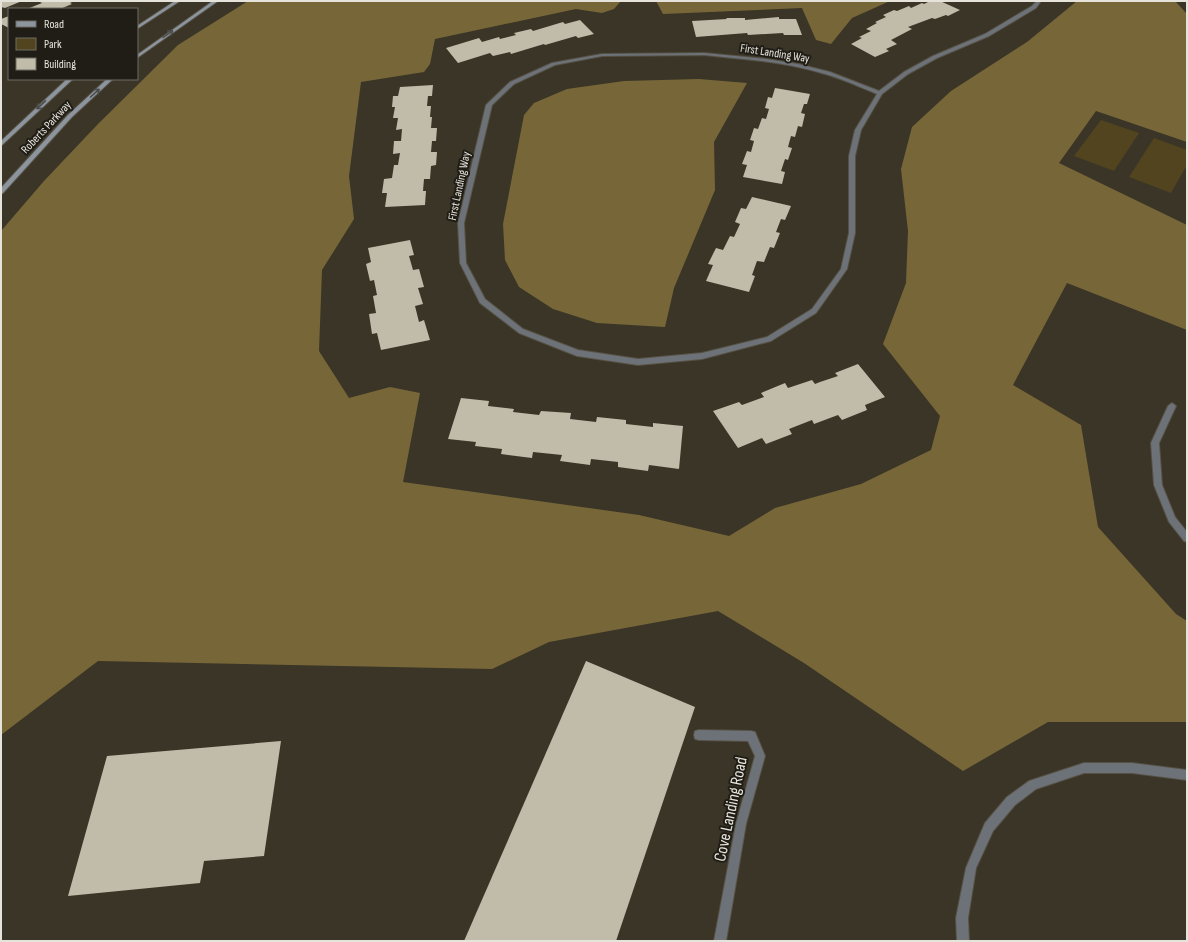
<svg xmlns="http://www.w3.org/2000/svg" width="1188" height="942" font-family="'Sofia Sans Condensed',sans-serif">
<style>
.green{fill:#51441e}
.forest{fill:#776738}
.building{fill:#c1bbaa}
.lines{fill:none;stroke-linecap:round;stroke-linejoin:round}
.lane-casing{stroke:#565144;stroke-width:2}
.street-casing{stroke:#565144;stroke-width:2}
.secondary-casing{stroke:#565144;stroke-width:2}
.lane{fill:#6d7278;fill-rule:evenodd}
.street{fill:#6d7278;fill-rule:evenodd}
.secondary{fill:#8c949d;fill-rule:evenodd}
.oneway{stroke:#4b4d4c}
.labels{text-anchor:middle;stroke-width:4;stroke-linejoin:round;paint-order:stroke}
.far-street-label{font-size:12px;fill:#e6e3da;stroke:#1f1d16}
.near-street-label{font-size:17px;fill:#e6e3da;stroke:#1f1d16}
</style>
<rect width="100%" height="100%" fill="#3a3527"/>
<g class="green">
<path d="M1101 120 1139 133 1114 171 1074 156Z"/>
<path d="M1154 138 1187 150V165L1171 193 1129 177Z"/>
</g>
<g class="forest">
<path d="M248 1H621L614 9 602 13 576 9 435 39 430 64 424 72 361 82 349 176 354 219 322 270 319 351 349 398 390 387 420 393 403 482 639 515 729 536 775 508 861 484 931 450 940 416 883 344 906 283 908 231 901 169 912 127 951 91 1027 42 1077 1H1175L1187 14V142L1096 111 1059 163 1187 225V330L1067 283 1013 385 1081 425 1098 527 1176 614 1187 621V722H1048L963 771 804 663 718 611 549 642 492 669 98 661 1 735V231L44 181 98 124 178 45Z"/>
<path d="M656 1H890L852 18 831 44 816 40 802 8 663 14Z"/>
<path d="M699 79 747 83 714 142 715 190 674 288 665 327 597 323 553 309 519 287 505 260 503 224 524 115 534 103 567 89 624 81Z"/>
</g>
<g class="building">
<path d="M1 1H22L5 8 1 7Z"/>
<path d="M42 1H74L70 3 72 4 60 9H27L42 3 40 2Z"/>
<path d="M930 1H940L960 10 948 16 946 15 935 19 932 18 908 27 912 29 891 40 897 44 886 49 889 51 875 57 851 44 862 38 859 37 871 31 866 29 877 23 875 22 886 17 883 15 894 10 897 11 909 6 911 8 922 3 924 4Z"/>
<path d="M9 16V28L1 24V19Z"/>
<path d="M779 17V19H796L802 35H784L783 33 748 35 747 33 696 37 692 21 727 19 726 18H745V20Z"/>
<path d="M580 20 594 34 578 38 576 36 545 45 544 44 511 54 510 52 493 56 490 53 458 63 446 48 479 38 482 42 499 37 500 39 516 35 514 33 531 29 533 31 563 22 565 24Z"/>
<path d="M433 85 432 96H428L427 106H431L430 117H432L431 128H437L436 141H432L431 152H437L436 165 431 166 430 179H424L423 191H426L425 205 385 207 387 193H382L384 179 392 178 394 165H398L400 153 393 154 394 141H401L402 129 396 130 398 118H393L395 107H392L393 96H398L400 87Z"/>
<path d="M775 88 810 94 807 104H804L801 113 805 114 802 127 798 126 795 137 791 136 788 147 792 148 788 160 785 159 781 171 785 172 782 184 743 177 747 165 742 164 747 151 751 152 754 141 750 140 754 128 758 129 762 118 766 119 769 109 765 108 768 97 772 98Z"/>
<path d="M752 197 791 206 785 220 781 219 776 232 780 233 774 248 770 247 764 262 757 261 752 275 755 276 749 292 706 281 713 265 708 264 716 248 723 250 730 236 734 237 740 224 735 222 741 208 746 209Z"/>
<path d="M410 240 414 255 409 256 413 270 419 269 424 287 418 288 423 304 415 306 419 322 424 320 430 340 381 350 377 333 372 334 369 314 376 313 373 296 377 295 374 280 370 281 366 264 371 262 368 248Z"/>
<path d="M858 364 885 397 865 405 867 410 842 420 838 415 814 424 812 420 789 429 792 434 766 444 762 438 738 448 713 411 739 402 742 405 764 397 761 393 785 383 788 388 812 380 815 384 820 382 838 376 835 373Z"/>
<path d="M461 398 489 401 488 406 514 409 513 412 539 415 541 411 571 413 570 419 596 422 597 417 626 420V424L653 427V423L683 426 679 469 649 465 648 471 618 467V462L591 459 590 465 560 461 562 455 533 452 532 458 501 454 502 449 475 446 476 442 448 439Z"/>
<path d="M586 661 695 707 616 941H464Z"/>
<path d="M281 741 264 856 204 861 200 883 68 896 107 756Z"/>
</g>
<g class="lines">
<g class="lane-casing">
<path id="lane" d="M1172 403 1176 406 1159 443 1162 485 1175 517 1187 532V542L1184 541 1169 522 1154 485 1151 443 1168 406Z"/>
</g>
<g class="street-casing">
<g id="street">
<path d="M1037 1H1041L1036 8 989 36 937 58 908 74 882 94 861 130 855 156V233L847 269 816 313 771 341 702 359 638 365 577 356 519 333 480 303 460 263 458 223 486 105 510 82 552 63 602 54 704 53 766 59 798 64 830 72 879 91 904 72 933 56 985 34 1032 6ZM704 55C745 59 786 62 825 74 843 79 860 87 877 94L855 130 849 156V233L841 269 812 309 767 337 702 353 638 359 578 350 523 329 485 299 466 263 464 223 492 105 514 84 555 65 602 56Z"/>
<path d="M699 730 751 731 755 732 765 756 746 824 726 941H714L736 824 755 756 748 741 699 740 695 739 694 735 695 731Z"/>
<path d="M1084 763H1132L1187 770V780L1132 773H1084L1036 789 1015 805 993 831 976 868 968 918 969 941H957L956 918 966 868 985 823 1007 797 1029 781Z"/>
</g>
</g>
<g class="secondary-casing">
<g id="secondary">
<path d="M175 1H180L137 29V26Z"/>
<path d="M213 1H218L137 58V55Z"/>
<path d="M67 79H73L1 146V141Z"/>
<path d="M107 79H113L72 117 3 193 1 194V188L68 115Z"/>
</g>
</g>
<use href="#lane" class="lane"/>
<use href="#street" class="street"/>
<use href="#secondary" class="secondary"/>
</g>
<defs><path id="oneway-shaft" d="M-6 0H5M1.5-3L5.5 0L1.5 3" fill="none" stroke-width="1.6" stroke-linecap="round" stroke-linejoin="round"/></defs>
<g class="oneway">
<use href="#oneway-shaft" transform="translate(168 34) rotate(-35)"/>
<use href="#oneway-shaft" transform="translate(95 93) rotate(-42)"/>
<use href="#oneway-shaft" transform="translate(41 105) rotate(137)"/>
</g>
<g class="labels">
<g class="far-street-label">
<text transform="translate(775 53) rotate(9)" y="4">First Landing Way</text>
<text transform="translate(46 127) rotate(-47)" y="4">Roberts Parkway</text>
<text transform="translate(459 186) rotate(-78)" y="4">First Landing Way</text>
</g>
<g class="near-street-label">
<text transform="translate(730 809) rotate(-78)" y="6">Cove Landing Road</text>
</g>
</g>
<rect width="1188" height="942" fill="none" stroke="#e6e3da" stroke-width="4"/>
<rect x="8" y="8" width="130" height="72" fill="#1f1d16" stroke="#6f6c64"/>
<rect x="16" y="21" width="20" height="6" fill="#8c949d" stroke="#6f6c64"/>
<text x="44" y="28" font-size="12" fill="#e6e3da">Road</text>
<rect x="16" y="38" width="20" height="12" fill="#51441e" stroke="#6f6c64"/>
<text x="44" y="48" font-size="12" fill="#e6e3da">Park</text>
<rect x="16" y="58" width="20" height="12" fill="#c1bbaa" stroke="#6f6c64"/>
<text x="44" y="68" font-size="12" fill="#e6e3da">Building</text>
</svg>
